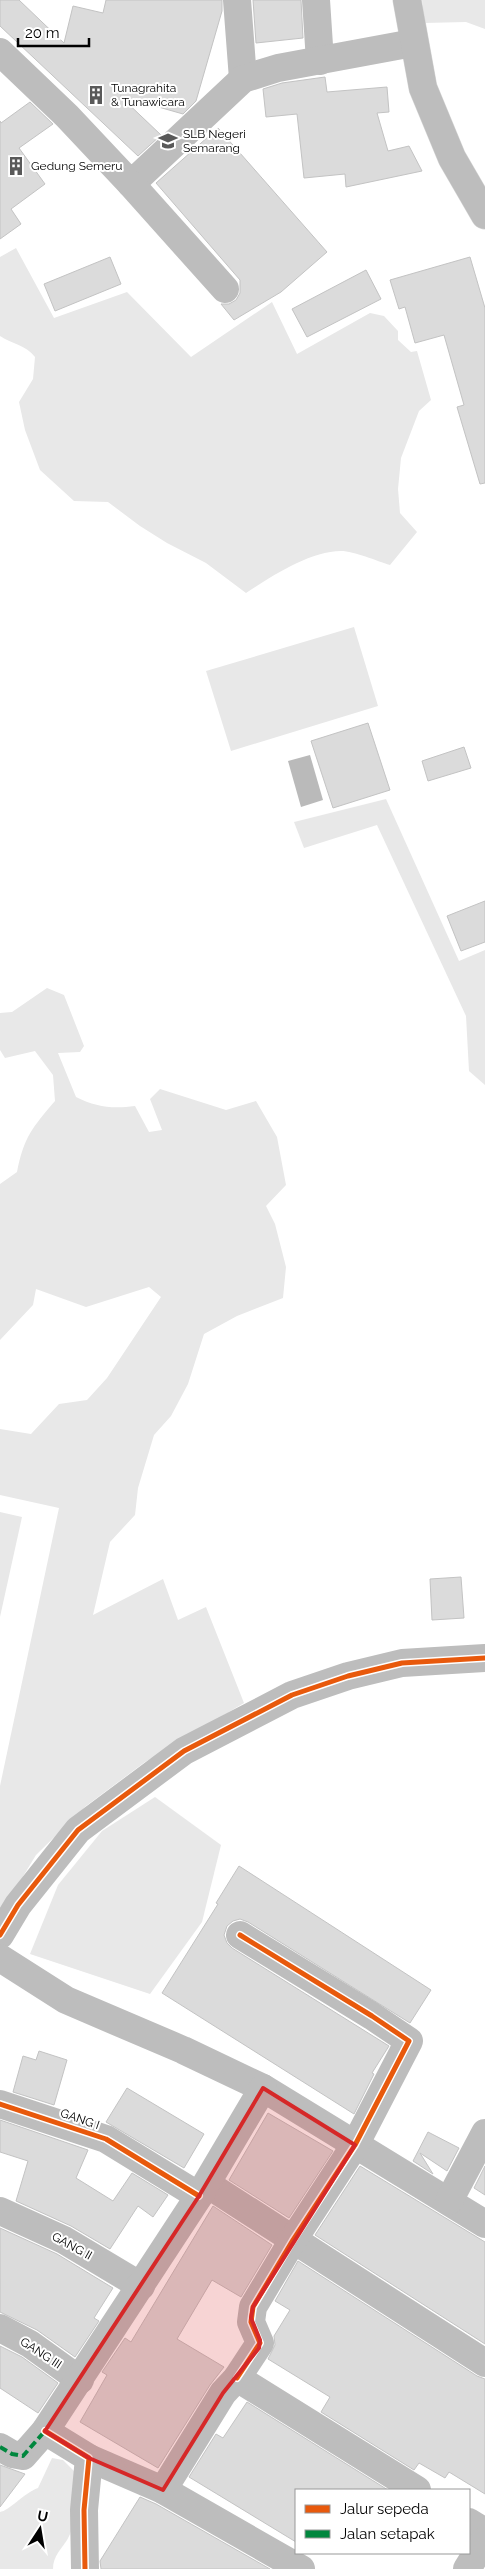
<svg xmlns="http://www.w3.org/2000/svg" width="485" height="2569" font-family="Raleway,sans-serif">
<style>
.green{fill:#e8e8e8}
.water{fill:#bababa}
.building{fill:#dbdbdb;stroke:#c3c3c3}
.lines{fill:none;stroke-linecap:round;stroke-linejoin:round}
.major-casing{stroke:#dbdbdb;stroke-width:29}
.minor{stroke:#bdbdbd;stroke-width:28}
.major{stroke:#bdbdbd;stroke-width:28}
.quiet{stroke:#00873e;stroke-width:4;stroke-dasharray:8 4;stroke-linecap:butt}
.cycleway-casing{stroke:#fff;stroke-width:8}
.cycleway{stroke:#e8590c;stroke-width:5}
.marked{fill:#d62828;fill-opacity:0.2;stroke:#d62828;stroke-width:4;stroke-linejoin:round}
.labels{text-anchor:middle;stroke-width:4;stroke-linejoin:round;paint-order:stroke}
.poi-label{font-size:12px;fill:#000;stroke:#fff;text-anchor:start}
.street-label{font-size:12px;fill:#000;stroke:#fff}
</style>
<rect width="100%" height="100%" fill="#fff"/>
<g class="green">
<path d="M422 0H485V29L466 22 424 23Z"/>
<path d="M16 248 54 318 127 292 191 357 272 302 297 354 370 313 384 316 398 331V340L411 352 417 351 431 400 419 411 401 458 398 489 400 513 417 532 390 565C377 561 354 551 341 551 310 551 272 576 246 593L206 563 167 543 140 526 108 502 74 501 40 470 25 430 19 402 33 379 35 357C26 345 12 344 0 336V257Z"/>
<path d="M354 627 378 706 231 751 206 671Z"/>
<path d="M386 799 459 961 485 950V1085L469 1071 466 1016 377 825 304 848 294 822Z"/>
<path d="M47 988 64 995 84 1046 80 1052 58 1053 76 1097C96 1107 112 1109 135 1106L149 1132 162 1130 150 1099 160 1089 226 1110 256 1101 277 1137 286 1185 266 1206 275 1224 286 1267 283 1298 237 1316 204 1334 188 1384 171 1416 154 1435 138 1488 135 1515 110 1542 93 1615 163 1579 178 1620 206 1607 244 1703 145 1762 86 1806 36 1855 0 1914V1786L59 1508 0 1495V1429L31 1434 59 1404 87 1400 107 1378 161 1297 149 1287 86 1307 36 1289 33 1305 0 1340V1184L17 1172C24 1137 32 1128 55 1101L53 1075 35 1051 5 1058 0 1050V1013L12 1012Z"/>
<path d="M0 1512 22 1517 0 1617Z"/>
<path d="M155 1797 221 1845 202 1922 150 1994 30 1954 58 1885 102 1831Z"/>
<path d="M52 2458 63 2460 75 2472C74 2491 76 2513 71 2531 67 2546 53 2552 53 2569H0V2512C9 2511 24 2493 38 2488Z"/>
</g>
<path class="water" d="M310 755 323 800 301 807 288 761Z"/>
<g class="building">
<path d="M0 0H19L64 43 73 6 103 13 106 0H222V11L196 101 183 114 120 96 161 135 138 156 0 26Z"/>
<path d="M253 0H301L303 38 256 43Z"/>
<path d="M325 77 327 92 387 87 389 112 377 113 388 151 409 146 422 171 346 187 345 174 304 178 297 114 266 117 263 89 282 83Z"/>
<path d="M30 102 53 124 19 148 45 184 11 209 21 224 0 239V121L1 123Z"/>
<path d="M218 128 327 252 281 292 234 320 221 304H229L236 300 240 293V280L156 183Z"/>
<path d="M110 257 121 284 55 311 44 284Z"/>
<path d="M470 257 485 308V483L480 484 457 407 464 405 444 335 415 343 405 307 399 309 390 280Z"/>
<path d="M366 270 381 299 307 337 292 309Z"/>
<path d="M368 723 390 790 333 808 311 741Z"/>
<path d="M464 747 471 768 428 781 422 761Z"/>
<path d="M485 901V942L461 951 447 916Z"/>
<path d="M461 1577 464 1618 432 1620 430 1579Z"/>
<path d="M239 1866 431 1990 410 2023 248 1922 240 1919 233 1921 227 1926 224 1935 227 1943 232 1948 389 2046 372 2073 374 2074 354 2114 162 1993 218 1904 216 1903Z"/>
<path d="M39 2051 67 2060 54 2105 13 2092 23 2056 36 2060Z"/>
<path d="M127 2088 204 2134 184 2168 106 2122Z"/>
<path d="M268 2113 333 2151 289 2218 229 2180Z"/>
<path d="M0 2120 88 2150 76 2178 113 2201 132 2173 168 2195 153 2217 138 2206 110 2249 71 2226 16 2201 28 2161 0 2152Z"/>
<path d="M428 2132 459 2148 447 2171 420 2153 433 2174 413 2161Z"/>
<path d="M360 2166 485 2242V2344L315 2235Z"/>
<path d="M485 2166V2195L474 2188Z"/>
<path d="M213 2206 272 2245 241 2297 212 2280 177 2339 224 2367 210 2385 158 2468 80 2422 107 2375 102 2372 125 2338 131 2342Z"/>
<path d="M0 2228 57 2254 113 2288 94 2318 99 2321 75 2357 37 2330 0 2312Z"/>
<path d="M298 2261 477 2376 485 2379V2494L449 2472 445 2478 419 2463 414 2470 321 2412 330 2397 268 2359 275 2345 274 2336 290 2310 275 2301Z"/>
<path d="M0 2346 22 2357 58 2383 38 2413 0 2388Z"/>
<path d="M247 2402 388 2490H296V2542L189 2477 216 2434 223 2438Z"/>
<path d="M0 2465 25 2474 0 2507Z"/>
<path d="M140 2497 156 2504 270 2569H101L100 2561Z"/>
</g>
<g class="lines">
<g class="major-casing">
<path id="major" d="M407 0 423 88 452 158 485 215"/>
</g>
<g class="minor">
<path d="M237 0 243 79"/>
<path d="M316 0 320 61"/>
<path d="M0 52 67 116 131 184 243 79 278 68 413 43"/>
<path d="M131 184 225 289"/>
<path d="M0 1935 18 1905 78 1830 184 1751 292 1695 348 1676 402 1663 485 1658"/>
<path d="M0 1958 66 2000 183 2050 263 2088 485 2224"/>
<path d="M0 2104 106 2139 199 2196"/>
<path d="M207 2184 485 2363"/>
<path d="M449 2201 485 2133"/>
<path d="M0 2211 64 2240 141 2286"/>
<path d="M0 2328 30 2344 80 2380"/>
<path d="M237 2378 260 2343 251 2322 253 2307 293 2240 355 2145 409 2041 372 2016 240 1935"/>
<path d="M45 2431 89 2458 84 2510 85 2569"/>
<path d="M0 2447 12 2454 23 2456 45 2431 199 2196 263 2088"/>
<path d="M89 2458 163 2490"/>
<path d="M469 2522 485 2532"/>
<path d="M301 2569 163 2490 223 2393 237 2378 417 2490"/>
<path d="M467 2569 485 2540"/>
</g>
<use href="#major" class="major"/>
<path class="quiet" d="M0 2447 12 2454 23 2456 45 2431"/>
<g class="cycleway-casing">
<g id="cycleway">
<path d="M0 1935 18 1905 78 1830 184 1751 292 1695 348 1676 402 1663 485 1658"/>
<path d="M0 2104 106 2139 199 2196"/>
<path d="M237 2378 260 2343 251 2322 253 2307 293 2240 355 2145 409 2041 372 2016 240 1935"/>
<path d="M45 2431 89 2458 84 2510 85 2569"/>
</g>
</g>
<use href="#cycleway" class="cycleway"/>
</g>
<path class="marked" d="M263 2088 355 2145 253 2307 251 2318 260 2340 259 2348 223 2393 163 2490 89 2458 45 2431 199 2196Z"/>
<defs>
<g id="building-bare" transform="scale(1.5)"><path d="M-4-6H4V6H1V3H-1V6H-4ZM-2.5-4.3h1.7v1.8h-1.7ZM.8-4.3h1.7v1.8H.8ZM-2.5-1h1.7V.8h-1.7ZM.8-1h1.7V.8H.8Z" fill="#595959" stroke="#fff" stroke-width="2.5" paint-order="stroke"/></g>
<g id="school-bare" transform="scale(1.5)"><path d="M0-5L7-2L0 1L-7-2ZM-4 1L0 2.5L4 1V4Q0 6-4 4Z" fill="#595959" stroke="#fff" stroke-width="2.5" paint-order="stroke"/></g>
</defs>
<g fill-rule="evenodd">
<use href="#building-bare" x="96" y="95"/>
<use href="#school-bare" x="168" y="141"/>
<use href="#building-bare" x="16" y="166"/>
</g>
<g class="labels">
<g class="poi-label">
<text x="111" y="92">Tunagrahita<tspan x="111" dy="14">&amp; Tunawicara</tspan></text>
<text x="183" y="138">SLB Negeri<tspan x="183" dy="14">Semarang</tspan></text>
<text x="31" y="170">Gedung Semeru</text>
</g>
<g class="street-label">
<text transform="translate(80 2119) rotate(19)" y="4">GANG I</text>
<text transform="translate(72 2246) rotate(29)" y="4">GANG II</text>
<text transform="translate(41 2353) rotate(33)" y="4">GANG III</text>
</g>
</g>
<rect x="295" y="2489" width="175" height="65" fill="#ffffff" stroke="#999999"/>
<rect x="305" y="2505" width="25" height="8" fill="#e8590c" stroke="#999999"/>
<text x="340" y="2514" font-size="15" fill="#000000">Jalur sepeda</text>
<rect x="305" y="2530" width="25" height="8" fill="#00873e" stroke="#999999"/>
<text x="340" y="2539" font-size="15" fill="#000000">Jalan setapak</text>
<g transform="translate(40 2529) rotate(12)" stroke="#ffffff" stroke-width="4" paint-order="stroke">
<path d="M0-4L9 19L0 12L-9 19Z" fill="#000000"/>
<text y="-8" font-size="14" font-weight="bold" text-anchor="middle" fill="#000000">U</text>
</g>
<path d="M18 38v8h71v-8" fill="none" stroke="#000000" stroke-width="2.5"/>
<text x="25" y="38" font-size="15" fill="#000000" stroke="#ffffff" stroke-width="4" paint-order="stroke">20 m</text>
</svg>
